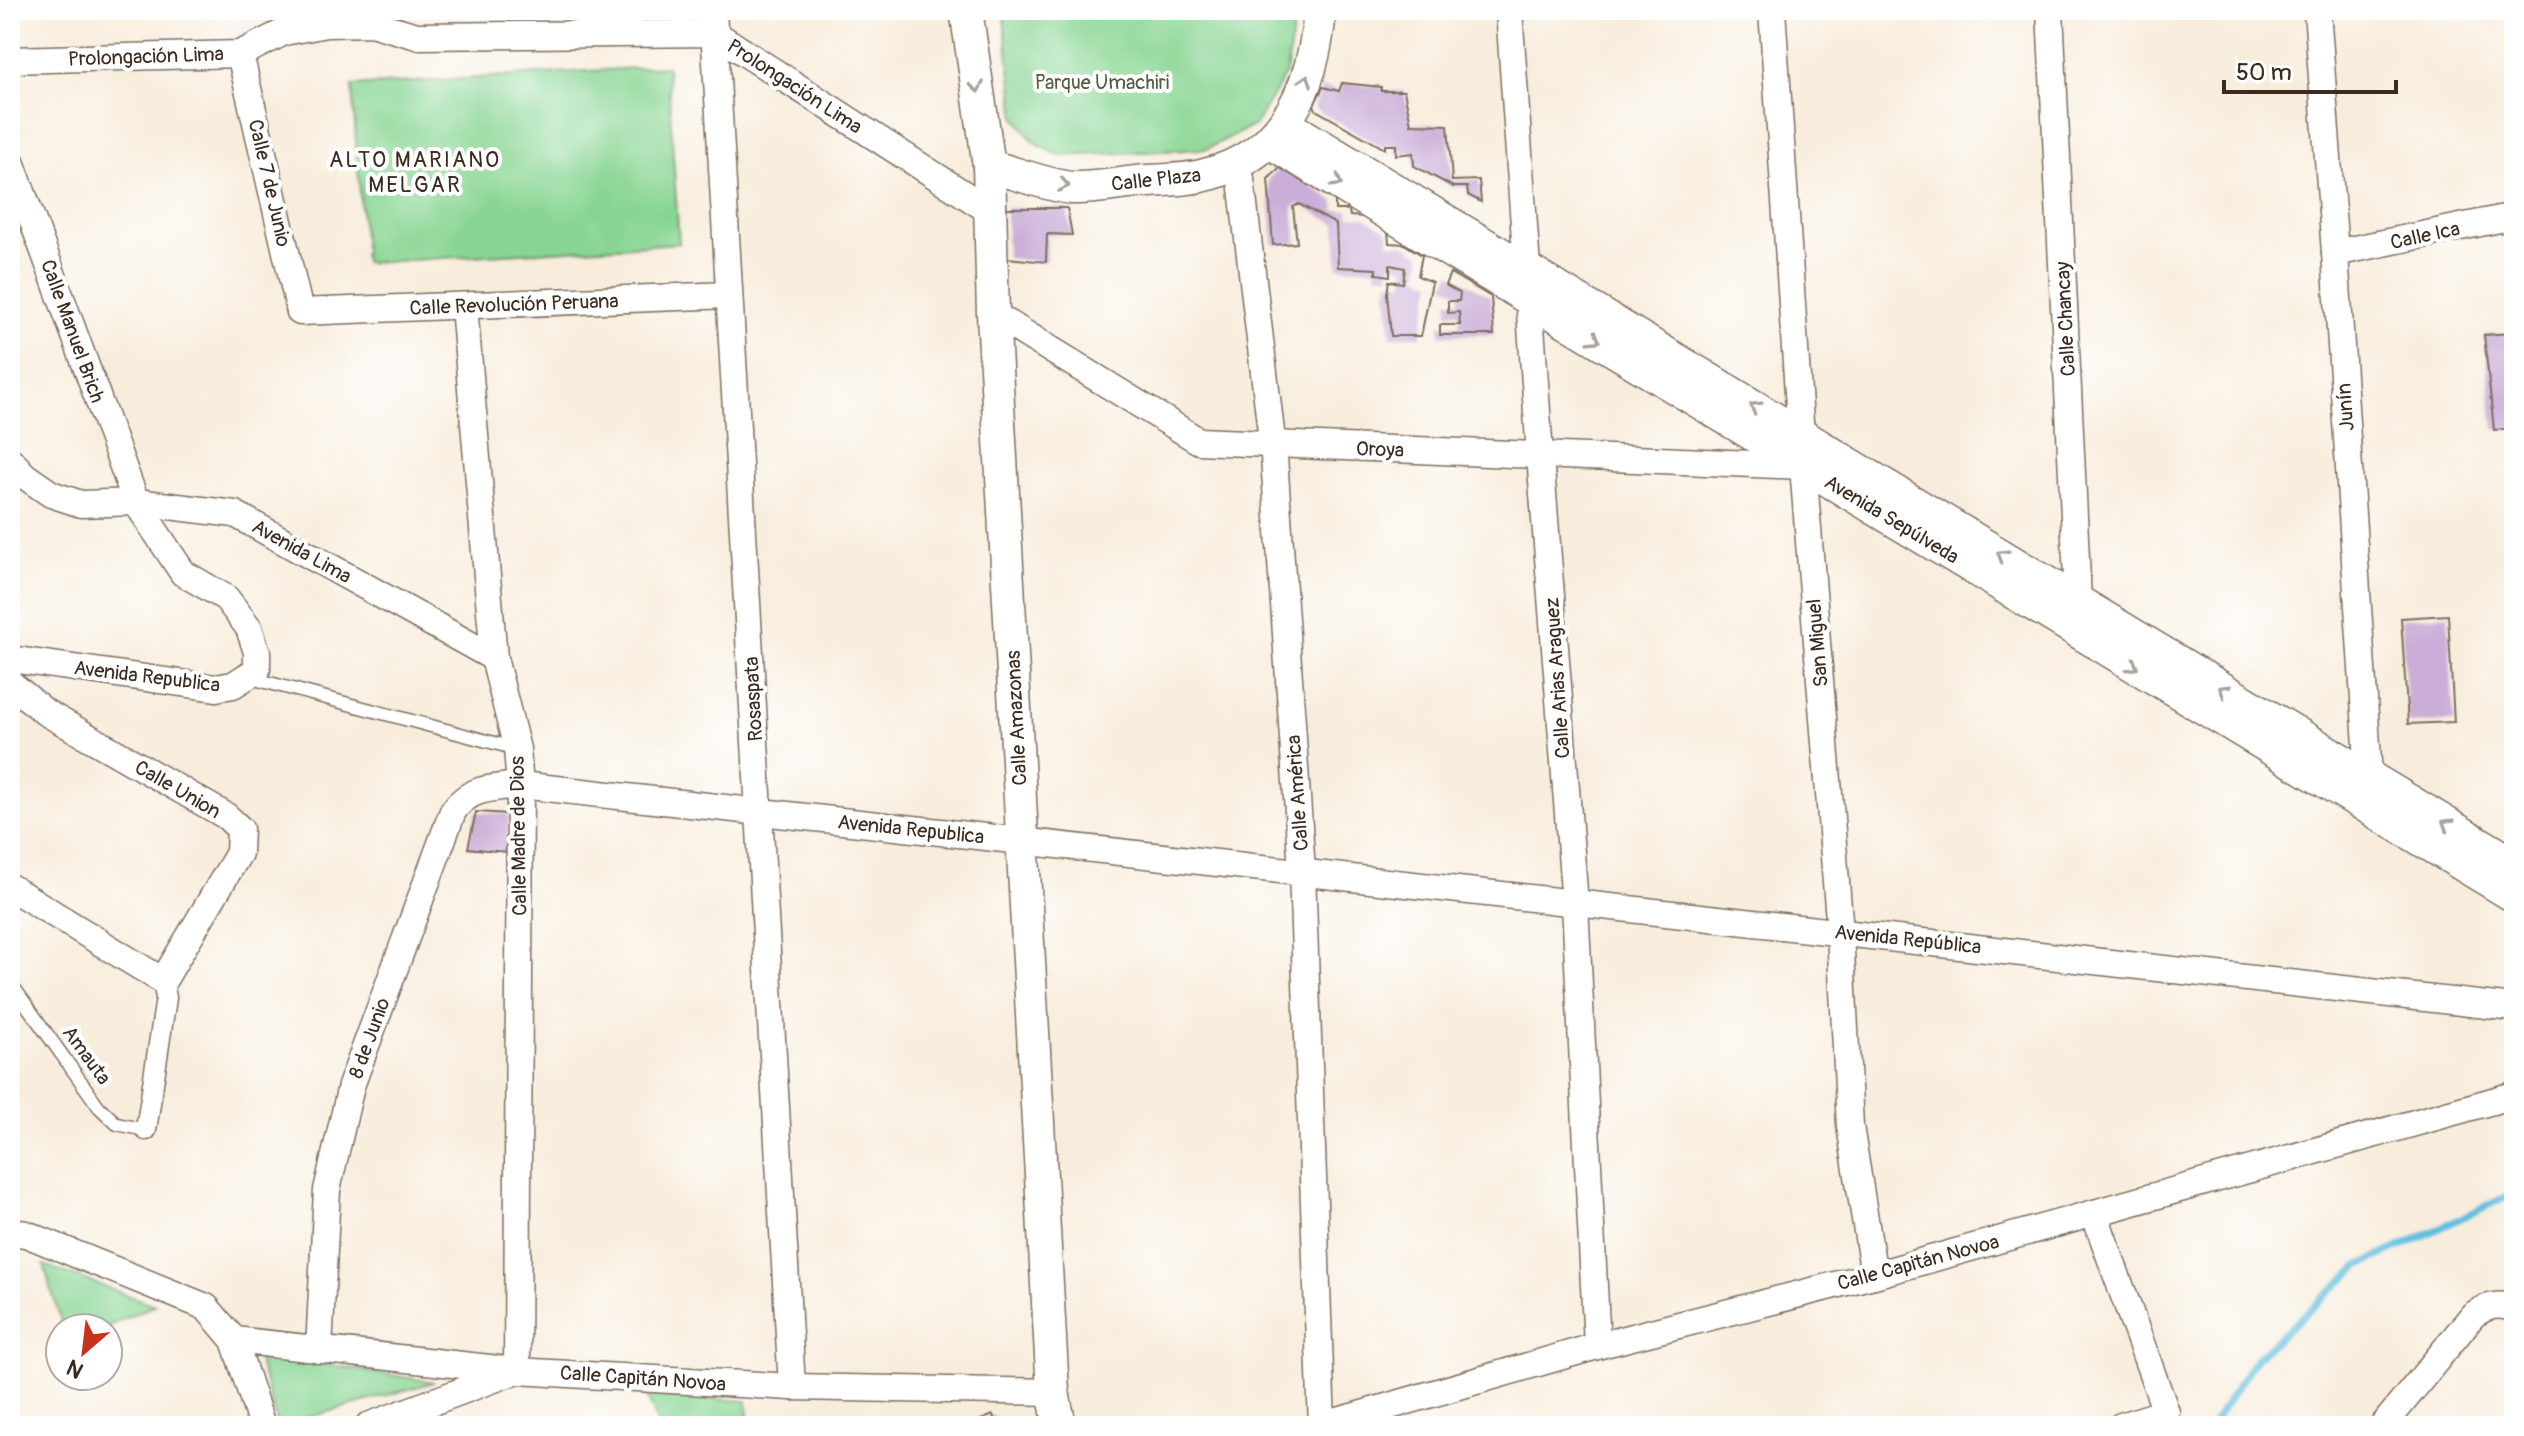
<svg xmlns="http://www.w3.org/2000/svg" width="2524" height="1436" font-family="Pangolin,sans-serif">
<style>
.green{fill:#88d593;stroke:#628058;stroke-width:2}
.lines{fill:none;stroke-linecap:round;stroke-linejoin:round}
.stream{stroke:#61bedf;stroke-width:7}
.building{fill:#cbaed8}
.service-casing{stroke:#7d6e60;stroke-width:15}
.pedestrian-casing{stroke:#7d6e60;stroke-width:23}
.minor-casing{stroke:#7d6e60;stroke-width:29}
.tertiary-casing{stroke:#7d6e60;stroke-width:35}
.service{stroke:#fff;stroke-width:12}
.pedestrian{stroke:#fff;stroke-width:20}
.minor{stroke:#fff;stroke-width:26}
.tertiary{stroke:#fff;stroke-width:32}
.oneway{stroke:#a79f9a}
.labels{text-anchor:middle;stroke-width:8;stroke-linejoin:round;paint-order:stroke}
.street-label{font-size:20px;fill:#3b2a1e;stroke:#fff}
.park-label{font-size:20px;fill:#525d41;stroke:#fff}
.neighbourhood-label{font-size:22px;letter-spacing:2px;fill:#3b2a1e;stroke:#fff}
</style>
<rect width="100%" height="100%" fill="#fff"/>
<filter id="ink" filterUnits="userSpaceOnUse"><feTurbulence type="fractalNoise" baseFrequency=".0125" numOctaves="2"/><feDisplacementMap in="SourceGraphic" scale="16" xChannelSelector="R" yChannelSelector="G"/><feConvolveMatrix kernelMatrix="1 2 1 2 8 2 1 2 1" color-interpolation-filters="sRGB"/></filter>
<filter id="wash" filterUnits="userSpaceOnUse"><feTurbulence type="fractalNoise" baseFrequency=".006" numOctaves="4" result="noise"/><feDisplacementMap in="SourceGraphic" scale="32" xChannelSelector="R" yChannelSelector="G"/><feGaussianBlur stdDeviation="1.8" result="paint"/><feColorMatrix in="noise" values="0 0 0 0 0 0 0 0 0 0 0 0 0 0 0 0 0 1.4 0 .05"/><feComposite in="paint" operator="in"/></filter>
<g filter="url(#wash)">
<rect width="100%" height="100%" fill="#f8eddc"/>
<g class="green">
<path d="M1003 10H1296L1286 73 1255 125 1206 149 1059 156 1034 142 1016 118Z"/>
<path d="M667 66 679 243 365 263 352 86Z"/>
<path d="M44 1265 155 1305 104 1328H63Z"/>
<path d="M256 1353 434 1382 278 1426Z"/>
<path d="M647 1395 747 1401 748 1418 832 1422 823 1426H659Z"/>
</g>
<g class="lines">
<path class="stream" d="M2211 1426 2256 1358 2359 1266 2514 1193"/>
</g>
<g id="blocks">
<g class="building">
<path d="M1342 83 1381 87V91H1404L1411 124 1448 125 1452 181 1479 180 1481 202 1468 195 1467 187H1453L1414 166 1413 153 1396 155V145H1385V149L1316 110 1314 105 1323 87 1339 91Z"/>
<path d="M1280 168 1335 201V210H1349L1350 216 1365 217 1388 231 1389 243 1404 244 1422 255 1418 276 1432 282 1421 336H1391L1387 293 1389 281 1403 283 1405 268 1390 265V276L1376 274V269L1338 267 1336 224 1299 204 1293 207 1297 243 1273 245 1268 179Z"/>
<path d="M1006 208H1067L1072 235 1047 234 1046 262 1007 258Z"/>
<path d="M1450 273 1491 297 1494 335H1440V325H1460L1459 312 1448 313V301H1459L1460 293 1445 285Z"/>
<path d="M2512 333 2514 428 2494 430 2484 335Z"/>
<path d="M2448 615 2454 722 2408 724 2401 618Z"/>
<path d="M476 812 509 814 506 852 468 848Z"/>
<path d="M993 1415 997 1426H966Z"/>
</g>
</g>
</g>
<g filter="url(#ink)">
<use href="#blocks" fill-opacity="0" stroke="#7d6e60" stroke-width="2"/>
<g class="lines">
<g class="service-casing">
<g id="service">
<path d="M251 678 517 749"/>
<path d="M10 982 99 1107 117 1124 146 1130"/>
</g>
</g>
<g class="pedestrian-casing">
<path id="pedestrian" d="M146 1130 166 998 163 981"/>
</g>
<g class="minor-casing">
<g id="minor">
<path d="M713 10 792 1387"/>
<path d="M1509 10 1540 455 1575 904 1597 1346"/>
<path d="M1772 10 1803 466 1840 932 1850 1126 1874 1275"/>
<path d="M2050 10 2078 601 2071 615"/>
<path d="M2317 10 2335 253 2369 776 2361 791"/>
<path d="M240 54 300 312 729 295"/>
<path d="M10 60 240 54 284 32 326 24 371 23 417 36 714 33 990 211"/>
<path d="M10 159 136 502 183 573 226 598 249 628 257 652V670L233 685 216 688 10 659"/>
<path d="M1239 163 1274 457 1302 871 1322 1426"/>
<path d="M2335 253 2514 216"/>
<path d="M464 306 494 658 517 749 520 785 517 1371"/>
<path d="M993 314 1199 441 1803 466"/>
<path d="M10 460 25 476 51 494 81 504 136 502 235 514 494 658"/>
<path d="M10 683 45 712 226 816 240 829 239 853 163 981 10 887"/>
<path d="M2094 1213 2166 1412 2121 1426"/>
<path d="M10 1232 26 1234 206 1307 234 1340 262 1426"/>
<path d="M234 1340 517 1371 792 1387 1053 1392"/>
<path d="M319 1350 327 1190 351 1086 453 811C470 787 492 788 520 785L2514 1008"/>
<path d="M368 1426 510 1373"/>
<path d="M1321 1426 1597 1346 1874 1275 2514 1095"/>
<path d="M2383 1426 2473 1315C2486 1306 2499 1302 2514 1309"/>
</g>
</g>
<g class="tertiary-casing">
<g id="tertiary">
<path d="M966 10 989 166 993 314 1053 1392 1060 1426"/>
<path d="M1285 124 2514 864"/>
<path d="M1270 142 2514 896"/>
<path d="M989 166C1012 172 1050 186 1072 188 1096 189 1122 183 1146 181 1164 180 1184 180 1201 176 1284 158 1314 87 1320 10"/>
</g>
</g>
<use href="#service" class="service"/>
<use href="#pedestrian" class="pedestrian"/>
<use href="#minor" class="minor"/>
<use href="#tertiary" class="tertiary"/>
</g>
<defs><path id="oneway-chevron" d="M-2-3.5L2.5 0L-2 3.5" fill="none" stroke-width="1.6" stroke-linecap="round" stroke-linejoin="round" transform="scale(2)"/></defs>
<g class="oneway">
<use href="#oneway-chevron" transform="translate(1306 80) rotate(-71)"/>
<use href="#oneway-chevron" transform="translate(977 87) rotate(81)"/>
<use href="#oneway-chevron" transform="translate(1337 182) rotate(31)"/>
<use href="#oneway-chevron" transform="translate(1064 185) rotate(10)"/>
<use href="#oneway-chevron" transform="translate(1595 339) rotate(31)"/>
<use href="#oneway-chevron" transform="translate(1755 407) rotate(-149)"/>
<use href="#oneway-chevron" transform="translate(2002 555) rotate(-149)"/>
<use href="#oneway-chevron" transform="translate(2133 666) rotate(31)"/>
<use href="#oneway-chevron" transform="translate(2224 690) rotate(-149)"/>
<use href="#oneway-chevron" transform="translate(2447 824) rotate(-149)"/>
</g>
</g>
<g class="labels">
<g class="street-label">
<text transform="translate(146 56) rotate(-2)" y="7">Prolongación Lima</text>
<text transform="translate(795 86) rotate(33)" y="7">Prolongación Lima</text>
<text transform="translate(1156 179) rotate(-6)" y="7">Calle Plaza</text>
<text transform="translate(270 183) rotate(77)" y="7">Calle 7 de Junio</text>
<text transform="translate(2425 235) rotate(-12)" y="7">Calle Ica</text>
<text transform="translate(514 304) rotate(-2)" y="7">Calle Revolución Peruana</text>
<text transform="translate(2065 319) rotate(-93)" y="7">Calle Chancay</text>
<text transform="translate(73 331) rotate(70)" y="7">Calle Manuel Brich</text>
<text transform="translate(2345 407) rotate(-94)" y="7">Junín</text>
<text transform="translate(1380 449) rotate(2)" y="7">Oroya</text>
<text transform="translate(1892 519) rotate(31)" y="7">Avenida Sepúlveda</text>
<text transform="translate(302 551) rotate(29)" y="7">Avenida Lima</text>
<text transform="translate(1817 643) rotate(-95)" y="7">San Miguel</text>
<text transform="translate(147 676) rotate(7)" y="7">Avenida Republica</text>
<text transform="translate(1557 678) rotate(-94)" y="7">Calle Arias Araguez</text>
<text transform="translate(753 699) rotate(-93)" y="7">Rosaspata</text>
<text transform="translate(1016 718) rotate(-93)" y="7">Calle Amazonas</text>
<text transform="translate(178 789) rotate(30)" y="7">Calle Union</text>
<text transform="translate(1297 793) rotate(-94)" y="7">Calle América</text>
<text transform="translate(911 829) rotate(6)" y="7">Avenida Republica</text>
<text transform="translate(518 836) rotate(-91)" y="7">Calle Madre de Dios</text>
<text transform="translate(1908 939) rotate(6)" y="7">Avenida República</text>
<text transform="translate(369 1038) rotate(-70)" y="7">8 de Junio</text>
<text transform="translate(87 1055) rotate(54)" y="7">Amauta</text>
<text transform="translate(1918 1262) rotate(-15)" y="7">Calle Capitán Novoa</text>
<text transform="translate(643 1378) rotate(4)" y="7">Calle Capitán Novoa</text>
</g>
<g class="park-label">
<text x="1102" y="89">Parque Umachiri</text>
</g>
<g class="neighbourhood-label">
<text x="415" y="167">ALTO MARIANO<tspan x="415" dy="25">MELGAR</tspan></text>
</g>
</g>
<rect width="2524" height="1436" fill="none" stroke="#fff" stroke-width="40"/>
<g transform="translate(84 1352) rotate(208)"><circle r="38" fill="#ffffff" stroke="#b1aaa5" stroke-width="2"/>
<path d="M0-6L14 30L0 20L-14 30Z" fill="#c8321e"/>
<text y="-12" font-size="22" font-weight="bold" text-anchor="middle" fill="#3b2a1e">N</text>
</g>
<path d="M2224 80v12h172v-12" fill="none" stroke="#3b2a1e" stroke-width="4"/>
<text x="2236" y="80" font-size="24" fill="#3b2a1e" stroke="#ffffff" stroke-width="6" paint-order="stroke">50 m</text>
</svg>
